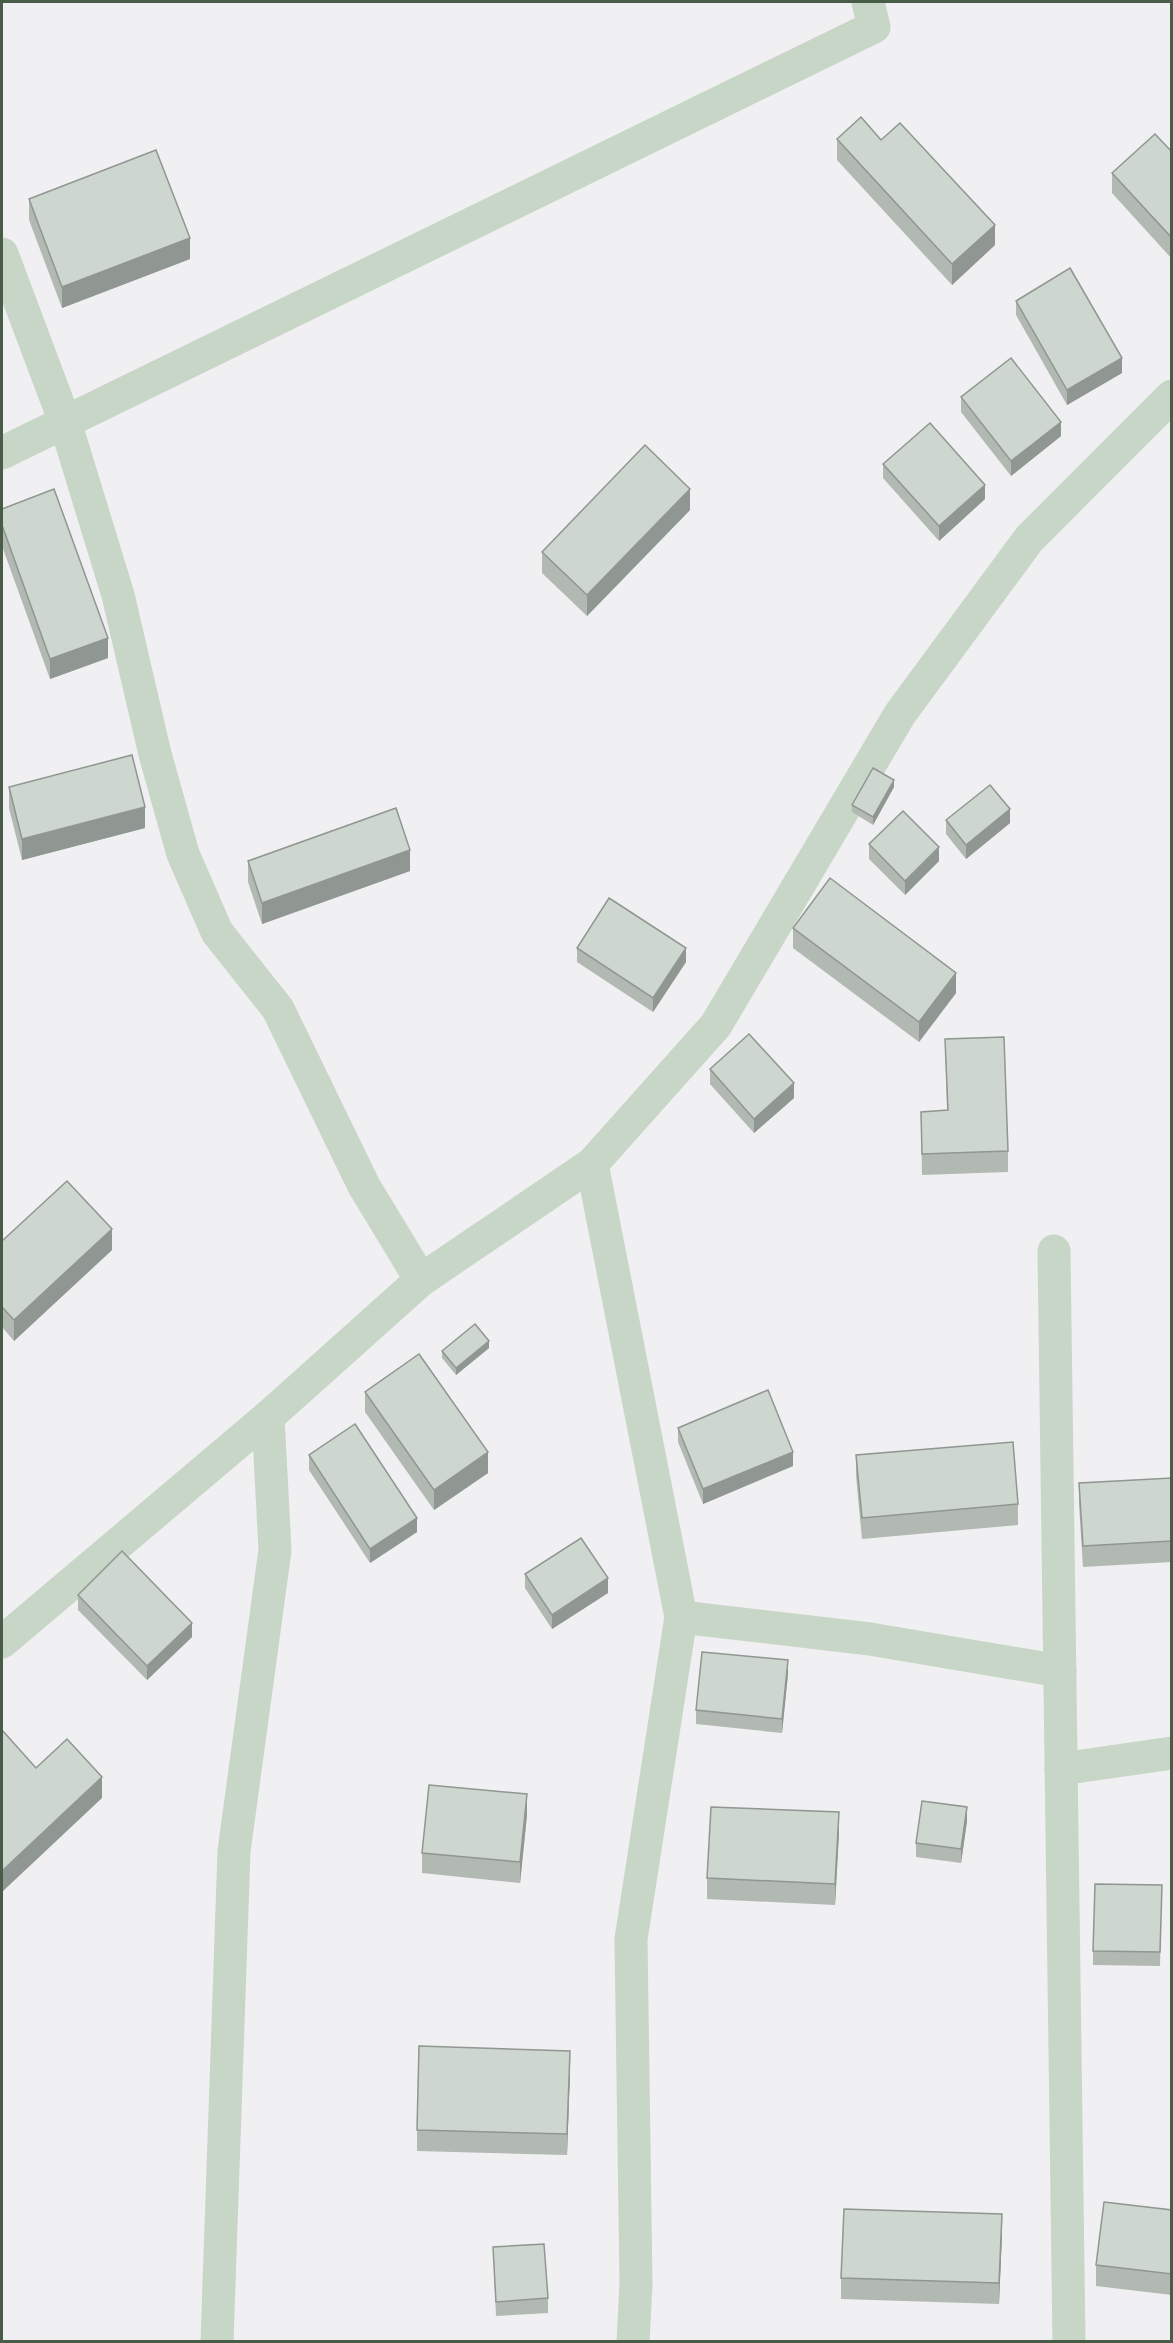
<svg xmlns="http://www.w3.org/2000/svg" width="1173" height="2343" font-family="Commissioner,sans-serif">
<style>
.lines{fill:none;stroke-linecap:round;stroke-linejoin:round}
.street{stroke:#c7d6c6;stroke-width:33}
.wall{fill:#b1b9b2}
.shaded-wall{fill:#909691}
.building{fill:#ced7cf;stroke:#909691;stroke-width:1.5}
</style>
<rect width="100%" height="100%" fill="#f0eff1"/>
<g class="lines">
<g class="street">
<path d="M2 254 65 422 118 595 155 754 183 854 217 932 278 1009 364 1186 421 1280"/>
<path d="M2 453 874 27 868 2"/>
<path d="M592 1164 681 1617 631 1939 636 2284 633 2342"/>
<path d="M1054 1251 1069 2342"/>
<path d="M681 1617 870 1639 1060 1671"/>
<path d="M2 1642 268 1417 421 1280 592 1164 716 1025 900 714 1029 539 1172 396"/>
<path d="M1061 1769 1172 1753"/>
<path d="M217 2342 234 1851 275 1550 268 1417"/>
</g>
</g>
<g class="wall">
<path d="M837 139 881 140 995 245 952 285 837 160Z"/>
<path d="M1172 152V259L1112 193V173Z"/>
<path d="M29 199 190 259 62 308 29 220Z"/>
<path d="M1016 301 1122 373 1067 405 1016 315Z"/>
<path d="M961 397 1061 436 1011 476 961 412Z"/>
<path d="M883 464 985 499 939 541 883 478Z"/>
<path d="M2 509 108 658 50 679 2 546Z"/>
<path d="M690 510 587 616 542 573V552Z"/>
<path d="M9 787 145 828 22 860 9 808Z"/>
<path d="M894 787 873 825 852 812V805Z"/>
<path d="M946 820 1010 823 966 859 946 834Z"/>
<path d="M869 844 939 861 905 895 869 859Z"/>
<path d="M248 861 410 871 262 924 248 882Z"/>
<path d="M793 928 956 993 919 1042 793 948Z"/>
<path d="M577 948 686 962 653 1012 577 962Z"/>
<path d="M945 1039 1008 1151V1172L922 1175 921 1112 947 1111Z"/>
<path d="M710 1069 794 1098 754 1133 710 1084Z"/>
<path d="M2 1241 112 1250 14 1341 2 1327Z"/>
<path d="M489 1348 456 1375 442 1358V1351Z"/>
<path d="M365 1392 488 1473 434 1510 365 1412Z"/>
<path d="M678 1428 793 1466 703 1504 678 1442Z"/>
<path d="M309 1455 417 1532 370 1563 309 1470Z"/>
<path d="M856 1455 1018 1504V1525L862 1539 856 1476Z"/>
<path d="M1172 1478V1562L1083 1567 1079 1504V1483Z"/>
<path d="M525 1574 608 1593 552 1629 525 1588Z"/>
<path d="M78 1595 192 1637 147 1680 78 1610Z"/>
<path d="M788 1674 782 1733 696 1724V1710Z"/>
<path d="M527 1815 520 1883 422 1873V1853Z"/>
<path d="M967 1821 961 1863 916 1857V1843Z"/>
<path d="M839 1833 835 1905 707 1899V1878Z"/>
<path d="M1162 1885 1160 1966 1093 1965V1951Z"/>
<path d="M570 2071 567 2155 417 2151V2130Z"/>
<path d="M1172 2210V2295L1096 2286V2265Z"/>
<path d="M1002 2234 999 2304 841 2299V2278Z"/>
<path d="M493 2247 548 2298V2313L496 2316Z"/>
</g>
<g class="shaded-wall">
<path d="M995 225V245L952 285V264Z"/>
<path d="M190 238V259L62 308V287Z"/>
<path d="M1122 358V373L1067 405V390Z"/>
<path d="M1061 422V436L1011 476V461Z"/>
<path d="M985 485V499L939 541V526Z"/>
<path d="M690 489V510L587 616V595Z"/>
<path d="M108 638V658L50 679V659Z"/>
<path d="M894 780V787L873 825V817Z"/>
<path d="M145 807V828L22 860V839Z"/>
<path d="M1010 809V823L966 859V845Z"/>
<path d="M939 847V861L905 895V881Z"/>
<path d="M410 850V871L262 924V903Z"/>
<path d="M686 948V962L653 1012V998Z"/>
<path d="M956 973V993L919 1042V1022Z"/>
<path d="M794 1083V1098L754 1133V1119Z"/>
<path d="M112 1229V1250L14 1341V1320Z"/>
<path d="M489 1341V1348L456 1375V1368Z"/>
<path d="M488 1452V1473L434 1510V1490Z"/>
<path d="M793 1452V1466L703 1504V1489Z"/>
<path d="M417 1518V1532L370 1563V1549Z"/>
<path d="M608 1578V1593L552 1629V1615Z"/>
<path d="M192 1623V1637L147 1680V1666Z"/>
<path d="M788 1660V1674L782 1733V1719Z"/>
<path d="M102 1777V1798L2 1892V1871Z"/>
<path d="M527 1794V1815L520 1883V1862Z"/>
<path d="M967 1807V1821L961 1863V1849Z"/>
<path d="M839 1812V1833L835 1905V1884Z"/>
<path d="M570 2051V2071L567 2155V2134Z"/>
<path d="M1002 2214V2234L999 2304V2283Z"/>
</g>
<g class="building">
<path d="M861 117 881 140 900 123 995 225 952 264 837 139Z"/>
<path d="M1155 134 1172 152V238L1112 173Z"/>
<path d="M156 150 190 238 62 287 29 199Z"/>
<path d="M1070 268 1122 358 1067 390 1016 301Z"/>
<path d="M1011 358 1061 422 1011 461 961 397Z"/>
<path d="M930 423 985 485 939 526 883 464Z"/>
<path d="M645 445 690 489 587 595 542 552Z"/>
<path d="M54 489 108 638 50 659 2 525V509Z"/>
<path d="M132 755 145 807 22 839 9 787Z"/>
<path d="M873 768 894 780 873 817 852 805Z"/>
<path d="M990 785 1010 809 966 845 946 820Z"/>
<path d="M396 808 410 850 262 903 248 861Z"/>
<path d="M903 811 939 847 905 881 869 844Z"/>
<path d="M830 878 956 973 919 1022 793 928Z"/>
<path d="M609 898 686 948 653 998 577 948Z"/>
<path d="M749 1034 794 1083 754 1119 710 1069Z"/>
<path d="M1004 1037 1008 1151 922 1154 921 1112 948 1110 945 1039Z"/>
<path d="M67 1181 112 1229 14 1320 2 1307V1241Z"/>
<path d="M475 1324 489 1341 456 1368 442 1351Z"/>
<path d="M419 1354 488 1452 434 1490 365 1392Z"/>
<path d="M768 1390 793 1452 703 1489 678 1428Z"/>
<path d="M355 1424 417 1518 370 1549 309 1455Z"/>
<path d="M1013 1442 1018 1504 862 1518 856 1455Z"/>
<path d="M1172 1478V1541L1083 1546 1079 1483Z"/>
<path d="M581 1538 608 1578 552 1615 525 1574Z"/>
<path d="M122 1551 192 1623 147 1666 78 1595Z"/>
<path d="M702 1652 788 1660 782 1719 696 1710Z"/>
<path d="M2 1730 36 1768 67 1739 102 1777 2 1871Z"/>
<path d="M429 1785 527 1794 520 1862 422 1853Z"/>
<path d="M922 1801 967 1807 961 1849 916 1843Z"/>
<path d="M711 1807 839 1812 835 1884 707 1878Z"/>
<path d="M1095 1884 1162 1885 1160 1952 1093 1951Z"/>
<path d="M419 2046 570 2051 567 2134 417 2130Z"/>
<path d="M1104 2202 1172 2210V2274L1096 2265Z"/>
<path d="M844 2209 1002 2214 999 2283 841 2278Z"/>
<path d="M544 2244 548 2298 496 2302 493 2247Z"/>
</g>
<rect width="1173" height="2343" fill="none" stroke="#495c47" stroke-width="6"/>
</svg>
